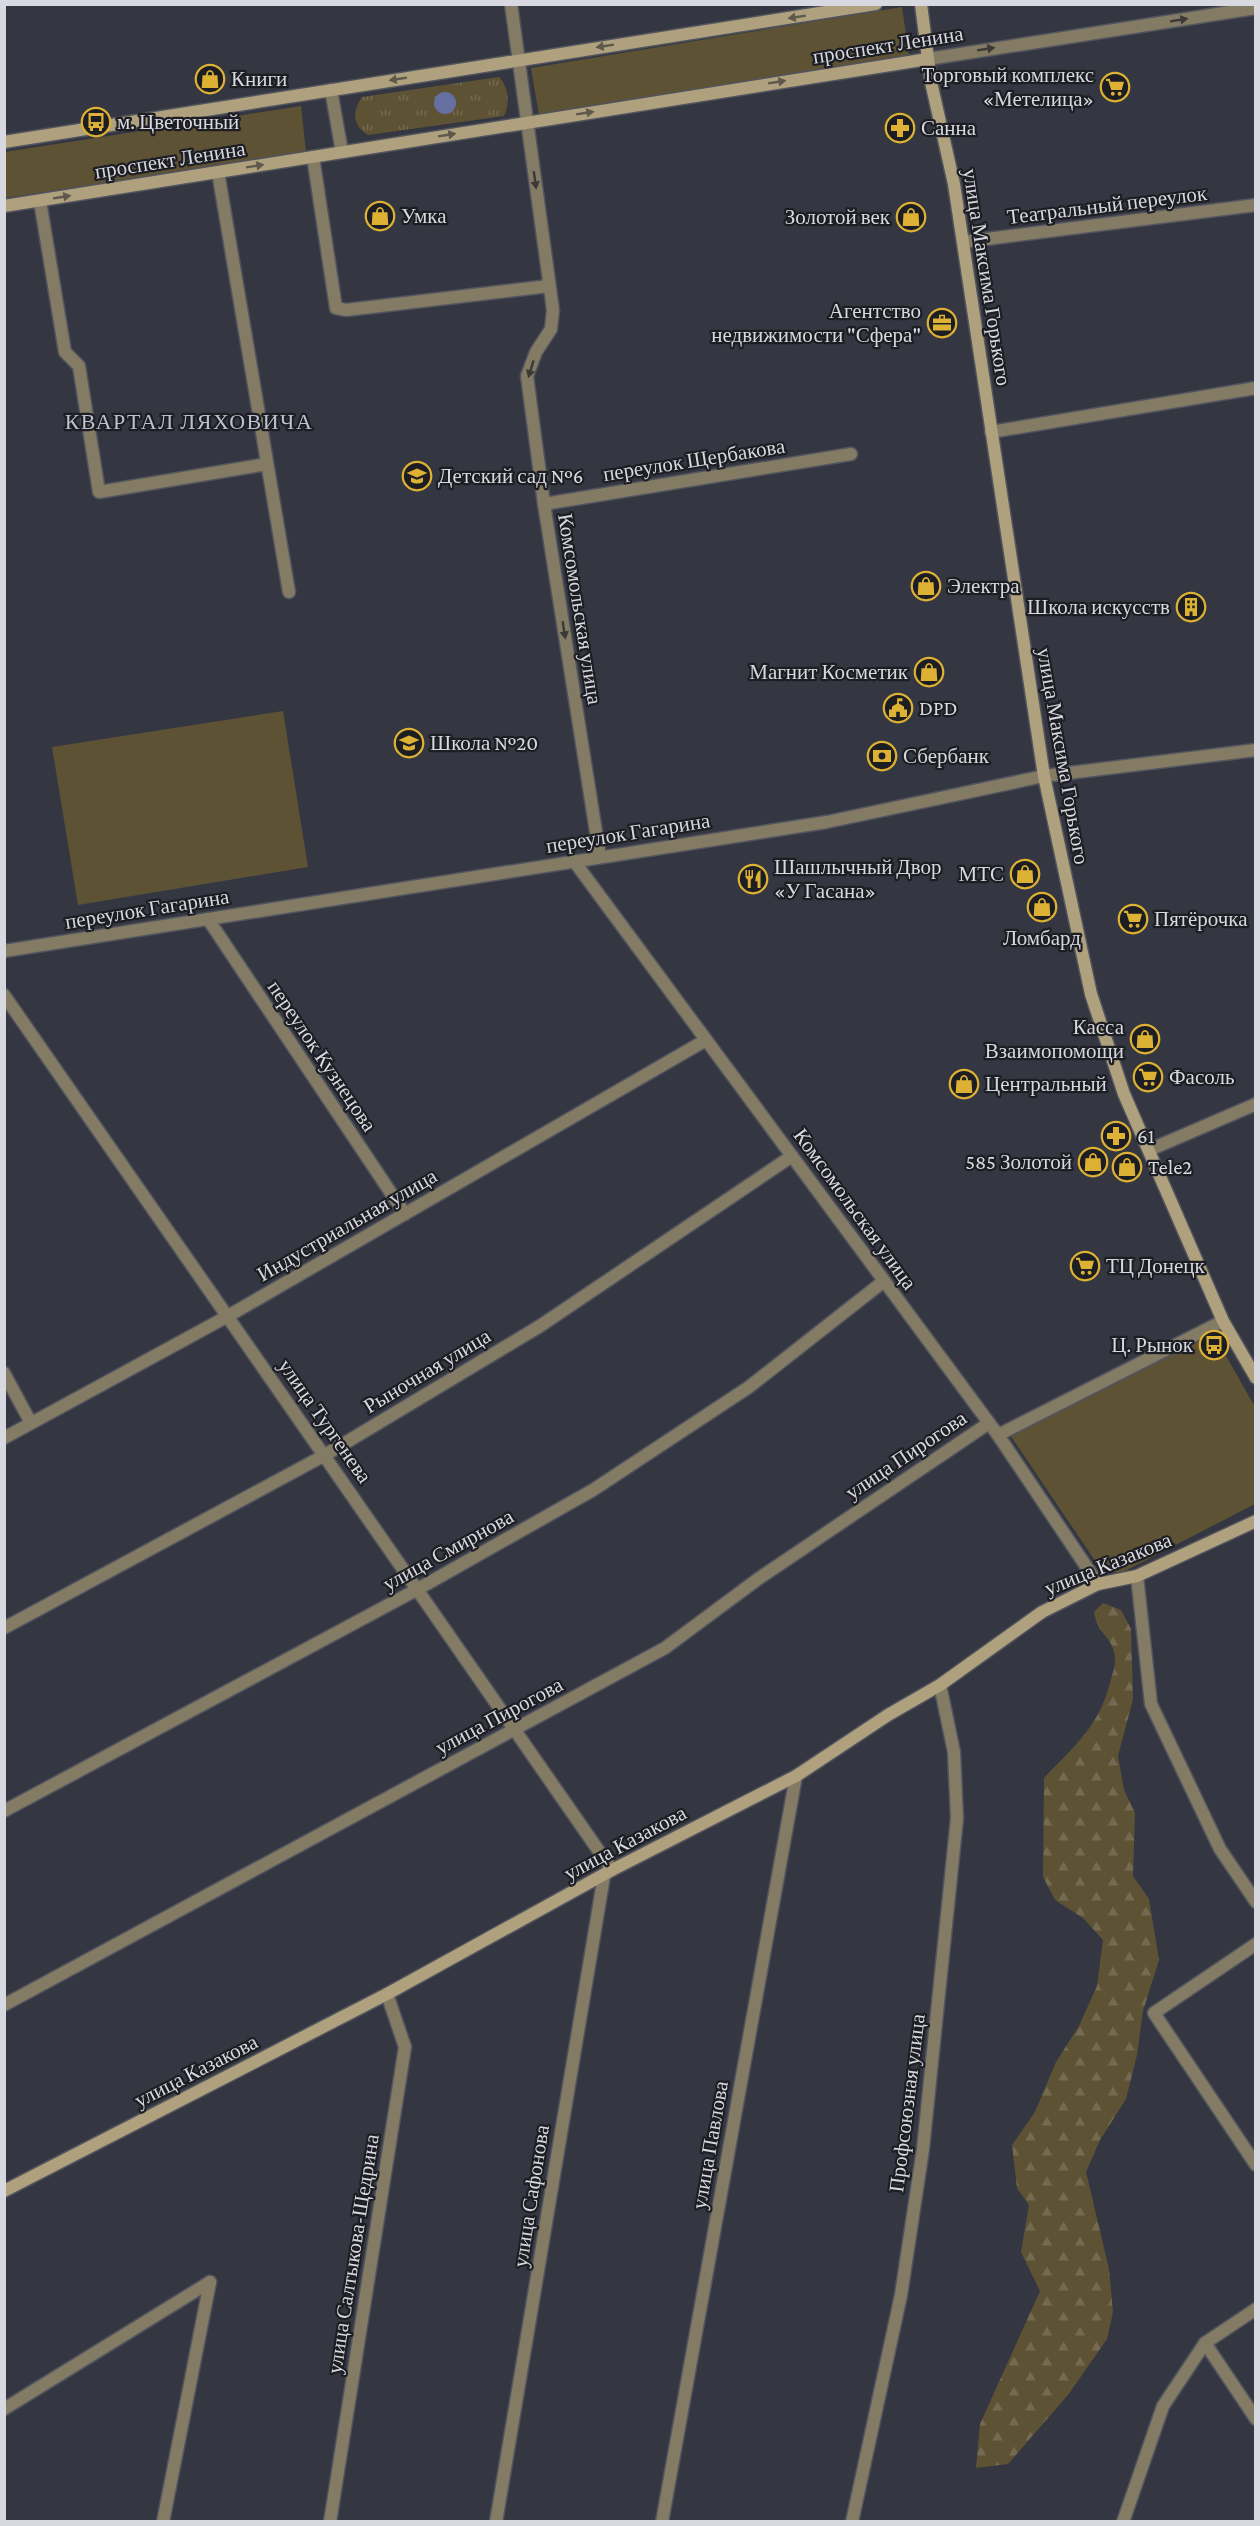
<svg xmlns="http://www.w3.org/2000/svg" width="1260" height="2526" font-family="'Crimson Pro',serif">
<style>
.grass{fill:url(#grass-tufts)}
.forest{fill:url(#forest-firs)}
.park{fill:#5e5235}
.water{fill:#6670a0}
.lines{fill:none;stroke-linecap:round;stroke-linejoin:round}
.street-casing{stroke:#52545e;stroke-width:15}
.secondary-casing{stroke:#52545e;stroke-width:15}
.street{stroke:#847b65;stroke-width:12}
.secondary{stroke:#afa17d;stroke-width:12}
.oneway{fill:#5f594c}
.oneway2{fill:#3c3a37}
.labels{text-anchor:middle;stroke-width:4.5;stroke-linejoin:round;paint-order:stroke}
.street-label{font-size:21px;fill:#d8d9e0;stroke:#1d1e23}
.poi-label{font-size:21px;fill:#d8d9e0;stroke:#1d1e23;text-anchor:start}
.neighbourhood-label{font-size:22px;letter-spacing:1.5px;fill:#bdc0ce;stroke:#1d1e23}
</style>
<defs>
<pattern id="grass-tufts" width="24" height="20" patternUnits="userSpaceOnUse" patternTransform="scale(1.5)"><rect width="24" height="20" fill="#5e5235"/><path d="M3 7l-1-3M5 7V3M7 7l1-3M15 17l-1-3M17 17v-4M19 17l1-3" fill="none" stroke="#746a52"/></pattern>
<pattern id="forest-firs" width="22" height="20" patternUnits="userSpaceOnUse" patternTransform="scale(1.5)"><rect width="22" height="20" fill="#5e5235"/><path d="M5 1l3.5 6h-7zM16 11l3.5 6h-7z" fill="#746a52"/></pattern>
</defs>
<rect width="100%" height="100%" fill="#343741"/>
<path class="grass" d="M499 77C509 88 510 103 504 116L368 135C352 125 352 112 362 97Z"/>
<path class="forest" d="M1103 1603 1121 1610 1131 1629 1133 1699 1118 1756 1124 1790 1135 1813 1133 1876 1149 1899 1159 1960 1143 2011 1137 2055 1126 2099 1100 2140 1086 2172 1109 2269 1113 2312 1107 2339 1068 2395 1008 2464 976 2468 980 2424 1040 2291 1021 2252 1029 2205 1017 2188 1012 2145 1035 2112 1056 2062 1079 2026 1097 1986 1103 1940 1083 1918 1055 1900 1043 1877 1044 1778C1075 1745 1100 1726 1111 1679 1113 1672 1116 1664 1115 1657 1112 1635 1098 1636 1094 1612Z"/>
<g class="park">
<path d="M902 7 909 55 539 115 531 68Z"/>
<path d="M301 106 306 152 5 198V152Z"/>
<path d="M283 711 308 867 78 905 52 747Z"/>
<path d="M1213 1333 1255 1407V1504L1121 1573 1102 1571 1010 1435Z"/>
</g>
<circle class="water" cx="445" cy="103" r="11"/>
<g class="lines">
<g class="street-casing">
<g id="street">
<path d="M511 4 553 310 551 329 536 352 527 376 544 504 600 857"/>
<path d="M928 59 1256 8"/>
<path d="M331 90 342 152"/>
<path d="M313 157 336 308 346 310 549 286"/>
<path d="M218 172 289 592"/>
<path d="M40 201 65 352 79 366 99 492 267 464"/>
<path d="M963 242 1256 205"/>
<path d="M991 432 1256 388"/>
<path d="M544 504 851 454"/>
<path d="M574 861 998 1435 1098 1584"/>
<path d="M208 919 405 1214"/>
<path d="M4 951 827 822 1044 776 1256 750"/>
<path d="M4 995 612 1870"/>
<path d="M1149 1150 1256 1104"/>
<path d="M4 1373 31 1423"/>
<path d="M998 1435 1223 1321"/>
<path d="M4 1438 228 1316 706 1040"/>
<path d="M1137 1576 1151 1704 1220 1849 1256 1902"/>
<path d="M4 1628 325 1455 540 1326 792 1156"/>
<path d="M4 1811 418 1589 593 1490 749 1387 884 1281"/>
<path d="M1256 1944 1154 2013 1256 2165"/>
<path d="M4 2005 665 1648 758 1579 989 1423"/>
<path d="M1205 2343 1256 2419"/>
<path d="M4 2409 210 2282"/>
<path d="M163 2522 210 2282"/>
<path d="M330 2522 405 2047 387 1994"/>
<path d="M496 2522 604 1876"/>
<path d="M662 2522 796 1776"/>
<path d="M852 2522 901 2295 923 2149 957 1818 954 1752 940 1685"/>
<path d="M1123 2522 1163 2406 1205 2343 1256 2309"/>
</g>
</g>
<g class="secondary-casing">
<g id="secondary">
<path d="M921 4 931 82 954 184 1044 776 1091 994 1124 1094 1223 1321 1256 1378"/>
<path d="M4 142 876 4"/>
<path d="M4 206 928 59"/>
<path d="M4 2191 387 1994 612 1870 796 1776 888 1715 940 1685 1042 1612 1098 1584 1137 1576 1256 1521"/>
</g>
</g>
<use href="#street" class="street"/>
<use href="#secondary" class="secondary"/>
</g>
<defs><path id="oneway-solid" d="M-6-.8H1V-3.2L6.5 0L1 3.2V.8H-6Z" transform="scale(1.5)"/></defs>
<g class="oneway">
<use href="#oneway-solid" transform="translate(797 17) rotate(171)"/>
<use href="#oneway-solid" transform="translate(605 46) rotate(171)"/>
<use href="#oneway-solid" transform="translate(398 79) rotate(171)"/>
<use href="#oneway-solid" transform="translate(777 82) rotate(-9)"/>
<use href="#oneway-solid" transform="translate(585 113) rotate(-9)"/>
<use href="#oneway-solid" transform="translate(447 135) rotate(-9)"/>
<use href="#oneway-solid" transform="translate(255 166) rotate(-9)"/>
<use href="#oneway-solid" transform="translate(62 197) rotate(-9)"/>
</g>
<g class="oneway2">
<use href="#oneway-solid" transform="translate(1179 20) rotate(-9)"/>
<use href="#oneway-solid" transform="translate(986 49) rotate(-9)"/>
<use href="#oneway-solid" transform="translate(535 180) rotate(82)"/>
<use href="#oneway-solid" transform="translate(531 369) rotate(107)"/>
<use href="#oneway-solid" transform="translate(564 630) rotate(81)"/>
</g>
<defs>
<g id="shop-ring" transform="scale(1.5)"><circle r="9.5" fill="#1d1e23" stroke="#ddb133" stroke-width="1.5"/><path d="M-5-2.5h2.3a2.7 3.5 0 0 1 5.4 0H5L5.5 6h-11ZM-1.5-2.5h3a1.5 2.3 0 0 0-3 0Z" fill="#ddb133"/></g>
<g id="supermarket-ring" transform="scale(1.5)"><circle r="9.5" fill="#1d1e23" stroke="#ddb133" stroke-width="1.5"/><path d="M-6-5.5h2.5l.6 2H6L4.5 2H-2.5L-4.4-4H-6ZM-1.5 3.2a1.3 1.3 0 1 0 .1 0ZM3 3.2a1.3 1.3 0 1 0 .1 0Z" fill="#ddb133"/></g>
<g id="bus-ring" transform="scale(1.5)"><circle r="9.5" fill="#1d1e23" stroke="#ddb133" stroke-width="1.5"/><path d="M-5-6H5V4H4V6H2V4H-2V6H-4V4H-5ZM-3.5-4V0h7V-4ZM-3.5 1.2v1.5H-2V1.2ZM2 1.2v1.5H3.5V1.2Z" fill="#ddb133"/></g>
<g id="pharmacy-ring" transform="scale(1.5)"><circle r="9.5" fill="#1d1e23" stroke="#ddb133" stroke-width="1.5"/><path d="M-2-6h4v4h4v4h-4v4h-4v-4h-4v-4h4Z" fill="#ddb133"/></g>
<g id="office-ring" transform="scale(1.5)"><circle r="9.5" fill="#1d1e23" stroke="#ddb133" stroke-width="1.5"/><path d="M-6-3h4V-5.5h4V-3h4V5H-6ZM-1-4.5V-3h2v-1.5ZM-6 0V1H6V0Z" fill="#ddb133"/></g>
<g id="school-ring" transform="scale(1.5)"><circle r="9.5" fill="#1d1e23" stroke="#ddb133" stroke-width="1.5"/><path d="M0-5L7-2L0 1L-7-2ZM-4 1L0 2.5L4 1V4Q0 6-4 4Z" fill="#ddb133"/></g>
<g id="building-ring" transform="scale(1.5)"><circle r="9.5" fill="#1d1e23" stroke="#ddb133" stroke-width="1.5"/><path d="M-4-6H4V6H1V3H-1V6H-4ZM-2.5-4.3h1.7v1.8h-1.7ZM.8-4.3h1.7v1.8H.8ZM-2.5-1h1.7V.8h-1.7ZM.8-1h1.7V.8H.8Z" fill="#ddb133"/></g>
<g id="civic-ring" transform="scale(1.5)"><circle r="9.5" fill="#1d1e23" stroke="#ddb133" stroke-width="1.5"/><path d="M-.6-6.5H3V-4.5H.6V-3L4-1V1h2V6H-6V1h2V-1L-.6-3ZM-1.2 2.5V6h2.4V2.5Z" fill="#ddb133"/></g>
<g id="bank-ring" transform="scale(1.5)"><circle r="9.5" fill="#1d1e23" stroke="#ddb133" stroke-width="1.5"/><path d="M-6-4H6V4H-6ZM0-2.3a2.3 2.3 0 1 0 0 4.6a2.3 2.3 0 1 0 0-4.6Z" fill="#ddb133"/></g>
<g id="restaurant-ring" transform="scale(1.5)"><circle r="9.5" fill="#1d1e23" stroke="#ddb133" stroke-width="1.5"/><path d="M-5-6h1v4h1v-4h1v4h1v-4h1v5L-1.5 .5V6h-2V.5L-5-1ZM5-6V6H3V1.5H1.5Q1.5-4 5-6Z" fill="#ddb133"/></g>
</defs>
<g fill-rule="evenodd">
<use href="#shop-ring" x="210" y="79"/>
<use href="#supermarket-ring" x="1115" y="87"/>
<use href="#bus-ring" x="96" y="122"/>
<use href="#pharmacy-ring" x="900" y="128"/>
<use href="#shop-ring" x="380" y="216"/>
<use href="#shop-ring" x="911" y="217"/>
<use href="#office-ring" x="942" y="323"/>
<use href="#school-ring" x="417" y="476"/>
<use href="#shop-ring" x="926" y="586"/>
<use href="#building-ring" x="1191" y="607"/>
<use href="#shop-ring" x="929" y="672"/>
<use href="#civic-ring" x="898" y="708"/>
<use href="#school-ring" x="409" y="743"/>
<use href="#bank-ring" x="882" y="756"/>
<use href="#shop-ring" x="1025" y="874"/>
<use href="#restaurant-ring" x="753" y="879"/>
<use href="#shop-ring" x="1042" y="907"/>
<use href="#supermarket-ring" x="1133" y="919"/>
<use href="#shop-ring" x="1145" y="1039"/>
<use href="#supermarket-ring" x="1148" y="1077"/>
<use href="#shop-ring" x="964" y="1084"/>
<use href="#pharmacy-ring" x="1116" y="1136"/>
<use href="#shop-ring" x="1093" y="1162"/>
<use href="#shop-ring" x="1127" y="1167"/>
<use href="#supermarket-ring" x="1085" y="1266"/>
<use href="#bus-ring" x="1214" y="1345"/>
</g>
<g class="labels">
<g class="street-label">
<text transform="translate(888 45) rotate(-9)" y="7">проспект Ленина</text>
<text transform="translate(170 160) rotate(-9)" y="7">проспект Ленина</text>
<text transform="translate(1107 205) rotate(-7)" y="7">Театральный переулок</text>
<text transform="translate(987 277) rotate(81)" y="7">улица Максима Горького</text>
<text transform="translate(694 460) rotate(-9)" y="7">переулок Щербакова</text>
<text transform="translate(580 609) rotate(81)" y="7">Комсомольская улица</text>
<text transform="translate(1063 756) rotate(80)" y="7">улица Максима Горького</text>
<text transform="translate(628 833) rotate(-9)" y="7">переулок Гагарина</text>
<text transform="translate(147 909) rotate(-9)" y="7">переулок Гагарина</text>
<text transform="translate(322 1056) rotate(56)" y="7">переулок Кузнецова</text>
<text transform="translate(855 1209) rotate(54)" y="7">Комсомольская улица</text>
<text transform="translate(347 1225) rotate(-30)" y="7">Индустриальная улица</text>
<text transform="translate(427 1371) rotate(-31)" y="7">Рыночная улица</text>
<text transform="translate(325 1421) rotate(55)" y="7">улица Тургенева</text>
<text transform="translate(906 1455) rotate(-34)" y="7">улица Пирогова</text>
<text transform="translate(448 1550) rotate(-29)" y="7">улица Смирнова</text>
<text transform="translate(1108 1564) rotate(-22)" y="7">улица Казакова</text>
<text transform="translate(499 1716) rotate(-28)" y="7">улица Пирогова</text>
<text transform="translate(625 1843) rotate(-28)" y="7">улица Казакова</text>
<text transform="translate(196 2071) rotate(-27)" y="7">улица Казакова</text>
<text transform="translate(907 2103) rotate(-83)" y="7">Профсоюзная улица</text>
<text transform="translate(710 2145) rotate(-80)" y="7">улица Павлова</text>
<text transform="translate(531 2196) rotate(-81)" y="7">улица Сафонова</text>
<text transform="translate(353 2254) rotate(-81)" y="7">улица Салтыкова-Щедрина</text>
</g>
<g class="poi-label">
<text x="1094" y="82" text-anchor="end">Торговый комплекс<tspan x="1094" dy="24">«Метелица»</tspan></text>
<text x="231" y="86">Книги</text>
<text x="117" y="129">м. Цветочный</text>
<text x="921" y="135">Санна</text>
<text x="401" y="223">Умка</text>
<text x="890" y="224" text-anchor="end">Золотой век</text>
<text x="921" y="318" text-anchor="end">Агентство<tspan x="921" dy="24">недвижимости "Сфера"</tspan></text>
<text x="438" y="483">Детский сад №6</text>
<text x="947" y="593">Электра</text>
<text x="1170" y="614" text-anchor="end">Школа искусств</text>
<text x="908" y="679" text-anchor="end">Магнит Косметик</text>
<text x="919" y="715">DPD</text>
<text x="430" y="750">Школа №20</text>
<text x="903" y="763">Сбербанк</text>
<text x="774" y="874">Шашлычный Двор<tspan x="774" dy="24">«У Гасана»</tspan></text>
<text x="1004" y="881" text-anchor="end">МТС</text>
<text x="1154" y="926">Пятёрочка</text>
<text x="1042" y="945" text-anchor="middle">Ломбард</text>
<text x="1124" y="1034" text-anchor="end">Касса<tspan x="1124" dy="24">Взаимопомощи</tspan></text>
<text x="1169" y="1084">Фасоль</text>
<text x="985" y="1091">Центральный</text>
<text x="1137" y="1143">61</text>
<text x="1072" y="1169" text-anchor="end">585 Золотой</text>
<text x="1148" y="1174">Tele2</text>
<text x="1106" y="1273">ТЦ Донецк</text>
<text x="1193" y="1352" text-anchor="end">Ц. Рынок</text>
</g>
<g class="neighbourhood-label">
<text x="189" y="429">КВАРТАЛ ЛЯХОВИЧА</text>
</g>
</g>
<rect width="1260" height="2526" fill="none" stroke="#d8d9e0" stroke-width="12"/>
</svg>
